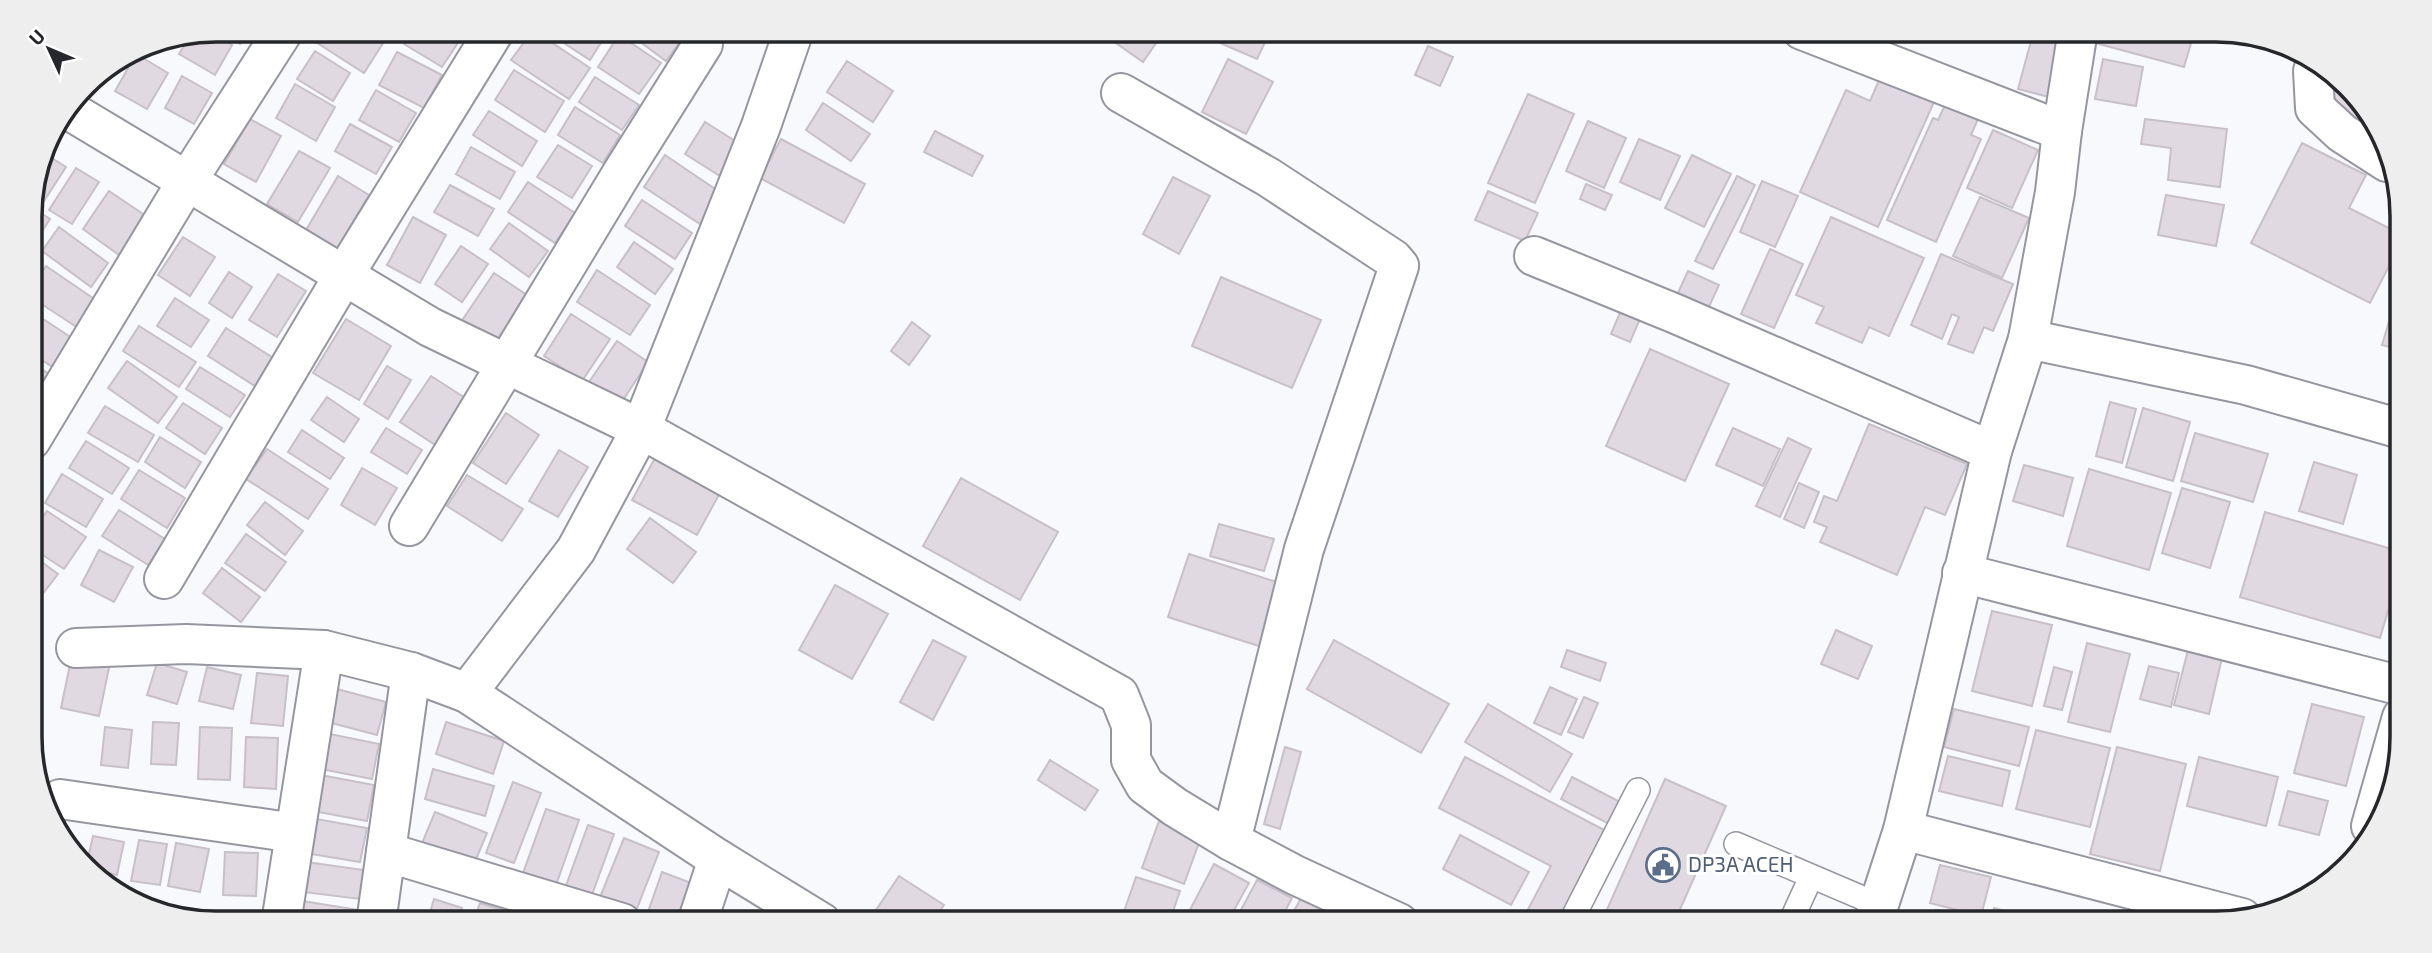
<svg xmlns="http://www.w3.org/2000/svg" width="2432" height="953" font-family="'Exo 2',sans-serif">
<style>
.building{fill:#e1d9e2;stroke:#c7c0c8;stroke-width:2}
.lines{fill:none;stroke-linecap:round;stroke-linejoin:round}
.service-casing{stroke:#9696a1;stroke-width:26}
.minor-casing{stroke:#9696a1;stroke-width:42}
.service{stroke:#fff;stroke-width:23}
.minor{stroke:#fff;stroke-width:38}
.labels{text-anchor:middle;stroke-width:6;stroke-linejoin:round;paint-order:stroke}
.service-label{font-size:21px;fill:#4e5e75;stroke:#fff;text-anchor:start}
.rim{fill:none;stroke:#26272b;stroke-width:3.5}
</style>
<rect width="100%" height="100%" fill="#f8f9fd"/>
<g class="building">
<path d="M215 30H249L240 44Z"/>
<path d="M312 30H368L385 40 364 73 308 37Z"/>
<path d="M413 30H447L461 38 442 67 404 44Z"/>
<path d="M533 30 590 68 569 99 511 60Z"/>
<path d="M544 30H609L590 60Z"/>
<path d="M624 30H686L688 31 666 61Z"/>
<path d="M1121 30H1165L1143 62 1113 41Z"/>
<path d="M1217 30H1271L1257 59 1213 40Z"/>
<path d="M1956 30H1991L1986 42Z"/>
<path d="M2034 30 2064 37 2049 97 2018 89Z"/>
<path d="M2091 30H2195L2184 67 2088 41Z"/>
<path d="M208 31 232 45 215 75 179 54 191 35Z"/>
<path d="M619 35 661 63 639 94 598 67Z"/>
<path d="M1428 46 1453 57 1440 86 1415 75Z"/>
<path d="M315 51 350 73 333 101 297 79Z"/>
<path d="M397 52 442 75 424 108 379 85Z"/>
<path d="M136 54 168 73 147 109 115 91Z"/>
<path d="M1228 59 1273 82 1246 134 1202 112Z"/>
<path d="M2103 59 2143 67 2136 106 2095 99Z"/>
<path d="M847 61 893 91 873 122 827 92Z"/>
<path d="M514 70 564 101 545 132 495 100Z"/>
<path d="M182 76 212 93 194 124 165 108Z"/>
<path d="M595 77 639 105 622 130 579 102Z"/>
<path d="M1880 78 1934 102 1878 227 1800 192 1846 90 1870 101Z"/>
<path d="M2336 80 2356 93 2370 123 2366 131 2321 108Z"/>
<path d="M295 84 335 107 316 141 276 118Z"/>
<path d="M376 90 416 113 399 142 359 120Z"/>
<path d="M1528 94 1574 114 1535 203 1488 183Z"/>
<path d="M823 103 870 134 851 161 806 130Z"/>
<path d="M1945 105 1978 119 1971 135 1981 139 1936 242 1887 220 1933 118 1938 120Z"/>
<path d="M575 107 620 135 603 163 558 135Z"/>
<path d="M489 111 537 141 522 166 473 135Z"/>
<path d="M250 119 281 136 256 182 224 164Z"/>
<path d="M2145 119 2227 129 2220 187 2168 180 2171 148 2141 144Z"/>
<path d="M1588 121 1626 138 1604 188 1566 171Z"/>
<path d="M705 122 748 149 728 181 685 154Z"/>
<path d="M350 124 392 147 376 174 335 151Z"/>
<path d="M1993 130 2038 150 2012 208 1967 188Z"/>
<path d="M935 131 983 156 972 176 924 152Z"/>
<path d="M781 139 865 184 844 223 760 178Z"/>
<path d="M1639 139 1680 156 1660 200 1620 182Z"/>
<path d="M2302 143 2366 175 2349 208 2401 234V243L2370 303 2251 243Z"/>
<path d="M558 145 592 166 572 198 537 177Z"/>
<path d="M471 147 515 172 500 199 456 174Z"/>
<path d="M299 151 330 168 298 222 267 204Z"/>
<path d="M44 153 66 167 42 204 32 197Z"/>
<path d="M665 155 721 193 700 224 644 187Z"/>
<path d="M1692 155 1731 174 1704 227 1665 208Z"/>
<path d="M76 168 99 182 72 224 49 210Z"/>
<path d="M338 176 369 195 337 249 306 230Z"/>
<path d="M1737 176 1755 185 1713 269 1695 261Z"/>
<path d="M1173 177 1210 196 1179 254 1143 234Z"/>
<path d="M1762 181 1798 196 1775 247 1740 232Z"/>
<path d="M528 182 575 213 555 243 508 212Z"/>
<path d="M1586 184 1612 195 1605 210 1580 199Z"/>
<path d="M450 185 494 209 478 236 434 212Z"/>
<path d="M109 191 146 216 119 255 83 229Z"/>
<path d="M1488 191 1538 213 1525 241 1475 220Z"/>
<path d="M2166 195 2224 205 2216 246 2158 235Z"/>
<path d="M1980 197 2029 218 2002 278 1953 256Z"/>
<path d="M642 200 692 233 675 259 625 226Z"/>
<path d="M30 206 50 219 30 250Z"/>
<path d="M413 217 446 235 420 283 387 265Z"/>
<path d="M1831 217 1924 258 1889 336 1869 327 1862 343 1816 323 1824 307 1796 295Z"/>
<path d="M509 223 548 251 529 277 490 249Z"/>
<path d="M59 227 108 263 91 287 42 251Z"/>
<path d="M183 237 215 257 190 296 158 275Z"/>
<path d="M634 242 673 269 655 294 617 267Z"/>
<path d="M461 246 488 264 462 302 435 284Z"/>
<path d="M1770 249 1803 264 1774 328 1741 314Z"/>
<path d="M1941 254 2013 284 1993 331 1984 327 1973 353 1948 344 1959 317 1952 314 1942 339 1911 325Z"/>
<path d="M46 266 103 305 84 332 31 297V289Z"/>
<path d="M597 270 650 305 630 335 577 302Z"/>
<path d="M1688 271 1719 285 1708 309 1677 295Z"/>
<path d="M229 272 252 287 232 318 209 303Z"/>
<path d="M494 273 527 295 490 350 457 328Z"/>
<path d="M278 274 306 291 277 337 249 320Z"/>
<path d="M1221 277 1321 320 1292 388 1192 346Z"/>
<path d="M2401 281V350L2382 345Z"/>
<path d="M175 298 209 320 191 347 157 326Z"/>
<path d="M1621 310 1640 319 1630 342 1611 334Z"/>
<path d="M31 311 78 342 59 371 31 353Z"/>
<path d="M571 314 610 339 582 381 544 356Z"/>
<path d="M346 319 391 346 359 400 313 373Z"/>
<path d="M912 322 930 336 909 365 891 351Z"/>
<path d="M139 326 196 362 179 387 123 351Z"/>
<path d="M226 328 275 359 258 388 208 356Z"/>
<path d="M617 341 648 362 617 409 585 388Z"/>
<path d="M1650 349 1729 384 1685 481 1606 446Z"/>
<path d="M127 361 177 397 158 423 108 388Z"/>
<path d="M31 362 58 380 31 405Z"/>
<path d="M387 366 411 380 388 419 364 404Z"/>
<path d="M200 367 245 395 230 417 186 389Z"/>
<path d="M431 376 470 401 440 448 400 422Z"/>
<path d="M327 397 359 419 344 442 311 420Z"/>
<path d="M2110 402 2136 409 2122 463 2096 456Z"/>
<path d="M183 403 222 428 205 454 166 428Z"/>
<path d="M105 406 154 435 138 462 88 433Z"/>
<path d="M2143 408 2190 422 2173 481 2126 467Z"/>
<path d="M506 413 539 435 506 484 473 463Z"/>
<path d="M1869 424 1967 464 1945 515 1925 507 1897 575 1820 542 1827 527 1814 522 1824 496 1837 501Z"/>
<path d="M386 428 422 450 407 474 371 452Z"/>
<path d="M1733 428 1780 449 1763 486 1716 465Z"/>
<path d="M302 430 344 458 330 479 288 452Z"/>
<path d="M2195 433 2268 454 2253 502 2181 481Z"/>
<path d="M160 437 201 462 185 488 145 462Z"/>
<path d="M1788 438 1811 449 1780 517 1756 506Z"/>
<path d="M86 441 129 468 112 494 69 468Z"/>
<path d="M267 449 328 489 308 519 246 479Z"/>
<path d="M559 450 588 467 558 517 529 501Z"/>
<path d="M656 456 721 491 697 535 632 500Z"/>
<path d="M2314 462 2357 475 2343 524 2299 511Z"/>
<path d="M2024 465 2073 478 2063 516 2013 501Z"/>
<path d="M362 468 397 488 375 525 341 505Z"/>
<path d="M2089 469 2171 493 2149 570 2067 546Z"/>
<path d="M139 470 185 498 167 528 121 499Z"/>
<path d="M62 474 103 499 86 527 45 503Z"/>
<path d="M467 475 523 509 502 541 447 506Z"/>
<path d="M961 478 1058 532 1020 600 923 546Z"/>
<path d="M1799 483 1819 492 1804 528 1784 519Z"/>
<path d="M2182 488 2230 502 2210 568 2162 553Z"/>
<path d="M265 502 303 531 285 555 247 525Z"/>
<path d="M119 510 165 539 148 565 102 536Z"/>
<path d="M47 511 86 537 64 569 32 548V533Z"/>
<path d="M2265 512 2402 552V564L2380 638 2240 597Z"/>
<path d="M650 518 696 552 673 583 627 549Z"/>
<path d="M1219 524 1274 539 1264 571 1210 556Z"/>
<path d="M246 534 286 562 265 591 225 563Z"/>
<path d="M99 550 133 567 114 602 81 585Z"/>
<path d="M1189 554 1289 586 1268 649 1168 617Z"/>
<path d="M32 555 58 574 35 604 32 602Z"/>
<path d="M222 568 260 597 241 622 203 593Z"/>
<path d="M835 585 888 614 852 679 799 650Z"/>
<path d="M1992 611 2052 625 2032 706 1972 691Z"/>
<path d="M1836 630 1872 646 1858 679 1821 664Z"/>
<path d="M933 640 966 657 933 720 900 702Z"/>
<path d="M1334 640 1449 704 1421 753 1307 689Z"/>
<path d="M2087 643 2130 654 2110 732 2068 722Z"/>
<path d="M1567 650 1606 663 1600 681 1561 667Z"/>
<path d="M2188 650 2222 658 2209 714 2174 705Z"/>
<path d="M72 655 110 663 99 716 61 708Z"/>
<path d="M157 663 187 672 177 704 147 695Z"/>
<path d="M2149 666 2179 673 2171 707 2140 699Z"/>
<path d="M207 667 241 675 233 709 199 701Z"/>
<path d="M2054 667 2072 672 2062 710 2044 706Z"/>
<path d="M257 673 288 676 283 726 251 723Z"/>
<path d="M1550 687 1577 699 1561 735 1534 723Z"/>
<path d="M333 688 386 702 377 735 324 721Z"/>
<path d="M1584 697 1598 703 1583 738 1568 732Z"/>
<path d="M1488 704 1572 754 1550 792 1465 742Z"/>
<path d="M2312 704 2364 717 2346 786 2294 773Z"/>
<path d="M1954 709 2029 727 2019 766 1944 747Z"/>
<path d="M153 722 179 723 176 765 151 764Z"/>
<path d="M446 722 504 741 493 774 436 754Z"/>
<path d="M105 727 132 730 128 768 101 765Z"/>
<path d="M200 727 232 728 230 780 198 779Z"/>
<path d="M2036 730 2110 748 2090 827 2016 809Z"/>
<path d="M325 733 379 744 372 779 316 768Z"/>
<path d="M246 737 278 738 276 789 244 787Z"/>
<path d="M1285 747 1301 752 1280 829 1264 824Z"/>
<path d="M2117 747 2186 764 2160 871 2090 854Z"/>
<path d="M1948 756 2010 771 2002 806 1939 791Z"/>
<path d="M1465 757 1608 832 1559 923H1540L1525 915 1551 866 1439 808Z"/>
<path d="M2199 757 2278 777 2266 826 2187 806Z"/>
<path d="M1050 760 1098 790 1085 810 1038 780Z"/>
<path d="M433 769 494 786 485 816 425 799Z"/>
<path d="M315 774 374 785 367 821 308 810Z"/>
<path d="M1572 777 1620 802 1609 824 1561 799Z"/>
<path d="M1665 779 1726 806 1674 923H1601Z"/>
<path d="M513 782 541 793 514 863 486 853Z"/>
<path d="M2288 791 2328 801 2319 835 2279 825Z"/>
<path d="M546 809 579 820 555 888 522 876Z"/>
<path d="M435 812 487 833 472 869 420 848Z"/>
<path d="M305 817 367 828 360 862 299 852Z"/>
<path d="M1159 821 1201 837 1184 884 1142 868Z"/>
<path d="M588 825 614 834 589 903 563 894Z"/>
<path d="M1460 835 1529 872 1511 905 1443 869Z"/>
<path d="M93 836 124 842 117 875 86 867Z"/>
<path d="M624 838 659 852 634 916 598 902Z"/>
<path d="M139 840 167 844 160 885 131 881Z"/>
<path d="M176 843 209 849 200 892 168 886Z"/>
<path d="M225 852 258 853 256 896 223 895Z"/>
<path d="M299 861 364 870 360 899 295 891Z"/>
<path d="M1214 864 1249 883 1227 923H1183Z"/>
<path d="M1940 865 1991 877 1981 916 1930 903Z"/>
<path d="M662 872 694 884 680 923 648 912Z"/>
<path d="M899 876 944 905 932 923H896L876 910Z"/>
<path d="M1136 877 1180 891 1169 923H1120Z"/>
<path d="M1257 880 1292 898 1279 923H1234Z"/>
<path d="M1304 893 1354 920 1352 923H1287Z"/>
<path d="M434 899 462 908 457 923H427Z"/>
<path d="M296 900 359 910 356 923H292Z"/>
<path d="M480 903 509 912 505 923H473Z"/>
<path d="M1994 908 2028 917 2027 923H1990Z"/>
<path d="M1936 910 1983 922 1932 923Z"/>
</g>
<g class="lines">
<g class="service-casing">
<g id="service">
<path d="M1736 844 1879 905"/>
<path d="M1570 923 1638 790"/>
<path d="M1790 923 1811 877"/>
</g>
</g>
<g class="minor-casing">
<g id="minor">
<path d="M1802 30 2062 131"/>
<path d="M2315 66 2313 71 2315 108 2342 133 2387 162"/>
<path d="M1121 93 1268 177 1393 259 1399 266 1304 549 1231 841"/>
<path d="M67 109 430 327 641 429 1119 695 1131 725V760L1145 785 1175 807 1231 841 1295 875 1399 923"/>
<path d="M1534 256 1676 314 1992 451"/>
<path d="M2028 339 2246 385 2401 429"/>
<path d="M31 440 187 181 284 30"/>
<path d="M409 526 622 173 703 44"/>
<path d="M1962 573 2402 686"/>
<path d="M164 579 344 275 495 30"/>
<path d="M76 648 186 644 324 650 411 672 467 693 718 859 822 923"/>
<path d="M467 693 576 550 641 429 761 126 794 30"/>
<path d="M60 799 295 833"/>
<path d="M2371 826 2402 717"/>
<path d="M1903 830 2242 918"/>
<path d="M386 852 622 923"/>
<path d="M281 923 324 650"/>
<path d="M376 923 411 672"/>
<path d="M697 923 718 859"/>
<path d="M1873 923 1903 830 1992 451 2028 339 2055 192 2062 131 2078 30"/>
</g>
</g>
<use href="#service" class="service"/>
<use href="#minor" class="minor"/>
</g>
<defs>
<g id="civic-ring" transform="scale(1.75)"><circle r="9.5" fill="#fff" stroke="#5c6f8a" stroke-width="1.5"/><path d="M-.6-6.5H3V-4.5H.6V-3L4-1V1h2V6H-6V1h2V-1L-.6-3ZM-1.2 2.5V6h2.4V2.5Z" fill="#5c6f8a"/></g>
</defs>
<g fill-rule="evenodd">
<use href="#civic-ring" x="1663" y="865"/>
</g>
<g class="labels">
<g class="service-label">
<text x="1688" y="872">DP3A ACEH</text>
</g>
</g>
<path d="M0 0H2432V953H0ZM216 42H2216A174 174 0 0 1 2390 216V737A174 174 0 0 1 2216 911H216A174 174 0 0 1 42 737V216A174 174 0 0 1 216 42Z" fill="#eee" fill-rule="evenodd"/>
<path class="rim" d="M216 42H2216A174 174 0 0 1 2390 216V737A174 174 0 0 1 2216 911H216A174 174 0 0 1 42 737V216A174 174 0 0 1 216 42Z"/>
<g transform="translate(49 49) rotate(314)" stroke="#ffffff" stroke-width="5" paint-order="stroke">
<path d="M0-5L12 26L0 18L-12 26Z" fill="#26272b"/>
<text y="-10" font-size="19" font-weight="bold" text-anchor="middle" fill="#26272b">U</text>
</g>
</svg>
